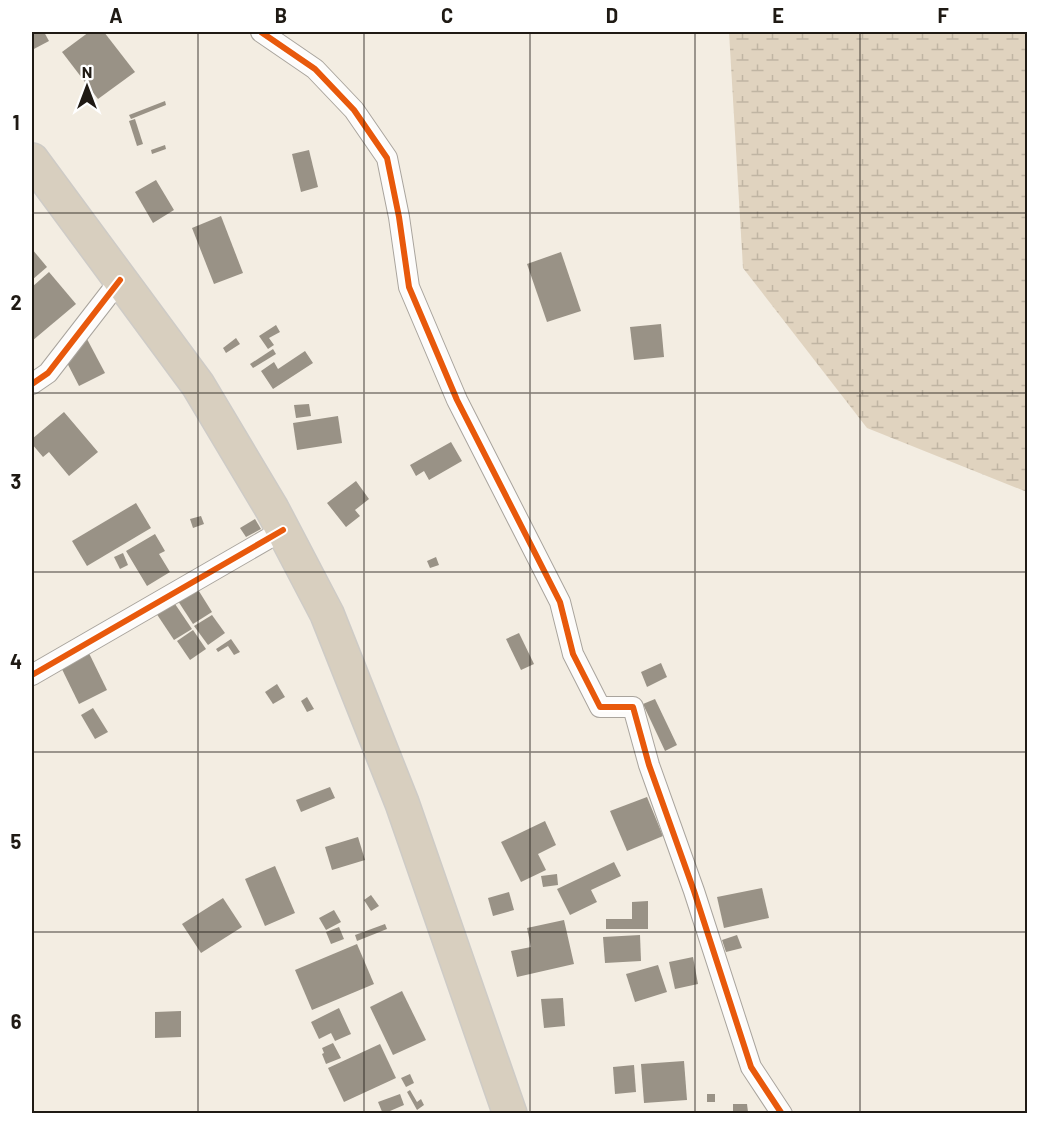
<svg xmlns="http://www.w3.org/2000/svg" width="1059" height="1145" font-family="Barlow,sans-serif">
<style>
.wetland{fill:url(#wetland-marsh)}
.building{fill:#999286}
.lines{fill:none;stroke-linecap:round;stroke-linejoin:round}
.street-casing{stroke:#a9a49d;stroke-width:22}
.highway-casing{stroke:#cecbc6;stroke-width:36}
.street{stroke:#fdfcfb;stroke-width:20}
.highway{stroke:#d8cfbf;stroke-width:33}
.cycleway-casing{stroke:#fff;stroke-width:10}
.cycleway{stroke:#e8590c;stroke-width:6}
.grid{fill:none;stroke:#1f1a14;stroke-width:1.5;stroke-opacity:0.55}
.neatline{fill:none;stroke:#1f1a14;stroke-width:2}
.grid-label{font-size:20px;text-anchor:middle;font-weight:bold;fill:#1f1a14}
</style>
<defs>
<pattern id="wetland-marsh" width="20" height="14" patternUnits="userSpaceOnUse" patternTransform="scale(1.5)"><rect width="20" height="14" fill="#e0d3bf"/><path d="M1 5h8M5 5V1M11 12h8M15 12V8" fill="none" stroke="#c0b5a3"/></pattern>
</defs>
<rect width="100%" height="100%" fill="#f3ede2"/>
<path class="wetland" d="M729 32H1027V492L867 428 743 268Z"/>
<g class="building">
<path d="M32 32H44L49 41 32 50Z"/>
<path d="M89 32H104L135 72 98 99 62 52Z"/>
<path d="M165 101 166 105 131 119 129 115Z"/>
<path d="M135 119 143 144 137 146 129 121Z"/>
<path d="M165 145 166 149 152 154 151 150Z"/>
<path d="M309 150 318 187 301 192 292 154Z"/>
<path d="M156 180 174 210 153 223 135 192Z"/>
<path d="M221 216 243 273 214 284 192 228Z"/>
<path d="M32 249 47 267 32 280Z"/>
<path d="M561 252 581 311 547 322 527 264Z"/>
<path d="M49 272 76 304 32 341V287Z"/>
<path d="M661 324 664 357 634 360 630 327Z"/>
<path d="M276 325 280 332 269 338 274 345 268 349 259 336Z"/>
<path d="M236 338 240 344 226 353 223 348Z"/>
<path d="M87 339 105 373 79 386 62 353Z"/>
<path d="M273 349 276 354 253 368 250 364Z"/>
<path d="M305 351 313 363 273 389 261 371 274 362 278 369Z"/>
<path d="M309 404 311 416 296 418 294 405Z"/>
<path d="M64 412 98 452 69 476 49 452 43 457 32 444V439Z"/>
<path d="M338 416 342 443 297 450 293 423Z"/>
<path d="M451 442 462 461 429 480 424 471 416 476 410 465Z"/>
<path d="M356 481 369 499 355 510 360 516 346 527 327 503Z"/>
<path d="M136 503 151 528 87 566 72 541Z"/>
<path d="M201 516 204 524 193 528 190 519Z"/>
<path d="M255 519 261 529 246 537 240 528Z"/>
<path d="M155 534 165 551 159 554 170 572 147 586 126 551Z"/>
<path d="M123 553 128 565 120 569 114 557Z"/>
<path d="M436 557 439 565 430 568 427 561Z"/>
<path d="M197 588 212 612 193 624 178 601Z"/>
<path d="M173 601 192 629 174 640 156 613Z"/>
<path d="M212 615 225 633 208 645 194 626Z"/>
<path d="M193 630 206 649 190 660 177 641Z"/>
<path d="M519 633 534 664 521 670 506 639Z"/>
<path d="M231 639 240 652 234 655 228 646 218 652 216 649Z"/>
<path d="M85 645 107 690 79 704 57 659Z"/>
<path d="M661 663 667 677 647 687 641 672Z"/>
<path d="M277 684 285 697 273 704 265 692Z"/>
<path d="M307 697 314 709 307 712 301 701Z"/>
<path d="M655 699 677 745 665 751 643 704Z"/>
<path d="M93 708 108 732 95 739 81 715Z"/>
<path d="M330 787 335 798 301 812 296 800Z"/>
<path d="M647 797 663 836 627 851 610 811Z"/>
<path d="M545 821 556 845 538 854 546 870 521 882 501 842Z"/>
<path d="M358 837 365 860 332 870 325 847Z"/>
<path d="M614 862 621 876 591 890 597 902 570 915 557 889Z"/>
<path d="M275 866 295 913 265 926 245 879Z"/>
<path d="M557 874 558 885 543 887 541 876Z"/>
<path d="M762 888 769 918 724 928 717 897Z"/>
<path d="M509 892 514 910 493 916 488 898Z"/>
<path d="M371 895 379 906 371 911 364 900Z"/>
<path d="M223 898 242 927 201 953 182 924Z"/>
<path d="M648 901V929H606V919H632V902Z"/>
<path d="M334 910 341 922 326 930 319 918Z"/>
<path d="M564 920 574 964 517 977 511 951 531 947 527 928Z"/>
<path d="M385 924 387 929 357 941 355 935Z"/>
<path d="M339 927 344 939 331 944 326 932Z"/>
<path d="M640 935 641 961 605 963 603 937Z"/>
<path d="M737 935 742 948 726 952 722 940Z"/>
<path d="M357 944 374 984 312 1010 295 970Z"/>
<path d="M693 957 698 984 675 989 669 962Z"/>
<path d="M658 965 667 992 635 1002 626 974Z"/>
<path d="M402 991 426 1040 393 1055 370 1007Z"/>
<path d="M563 998 565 1026 544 1028 541 999Z"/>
<path d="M339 1008 351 1034 335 1041 331 1033 319 1039 311 1022Z"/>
<path d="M181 1011V1037L155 1038V1012Z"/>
<path d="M333 1043 341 1058 326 1064 322 1054 324 1053 322 1048Z"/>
<path d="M380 1044 396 1078 344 1102 328 1068Z"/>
<path d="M684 1061 687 1100 644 1103 641 1064Z"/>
<path d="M634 1065 636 1092 615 1094 613 1067Z"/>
<path d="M410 1074 414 1083 406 1087 401 1078Z"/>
<path d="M410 1090 417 1102 421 1099 424 1105 417 1110 407 1092Z"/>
<path d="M400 1094 404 1105 383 1114 378 1102Z"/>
<rect x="707" y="1094" width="8" height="8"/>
<path d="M733 1104H747L748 1112H733Z"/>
</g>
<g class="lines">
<g class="street-casing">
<g id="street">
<path d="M261 32 315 69 354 110 387 158 399 217 409 287 457 400 560 602 573 654 600 707H633L649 765 694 891 751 1067 782 1114"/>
<path d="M32 384 48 373 120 280"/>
<path d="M32 675 283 530"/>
</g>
</g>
<g class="highway-casing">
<path id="highway" d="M32 160 198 385 272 509 327 614 402 803 510 1114"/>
</g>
<use href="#street" class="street"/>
<use href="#highway" class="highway"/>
<g class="cycleway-casing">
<g id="cycleway">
<path d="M261 32 315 69 354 110 387 158 399 217 409 287 457 400 560 602 573 654 600 707H633L649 765 694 891 751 1067 782 1114"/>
<path d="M32 384 48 373 120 280"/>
<path d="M32 675 283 530"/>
</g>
</g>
<use href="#cycleway" class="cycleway"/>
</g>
<path class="grid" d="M198 32V1114M364 32V1114M530 32V1114M695 32V1114M860 32V1114M32 213H1028M32 393H1028M32 572H1028M32 752H1028M32 932H1028"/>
<rect width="1059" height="1145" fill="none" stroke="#ffffff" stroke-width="66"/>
<g transform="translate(87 87)" stroke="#ffffff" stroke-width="4.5" paint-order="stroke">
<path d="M0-4.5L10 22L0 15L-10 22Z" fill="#1f1a14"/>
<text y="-9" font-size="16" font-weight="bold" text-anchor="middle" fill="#1f1a14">N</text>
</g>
<rect x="33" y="33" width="993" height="1079" class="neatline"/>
<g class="grid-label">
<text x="116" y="23">A</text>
<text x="281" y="23">B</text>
<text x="447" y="23">C</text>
<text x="612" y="23">D</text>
<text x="778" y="23">E</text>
<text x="943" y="23">F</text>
<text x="16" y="130">1</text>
<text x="16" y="310">2</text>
<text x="16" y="489">3</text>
<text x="16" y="669">4</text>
<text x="16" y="849">5</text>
<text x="16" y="1029">6</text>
</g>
</svg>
